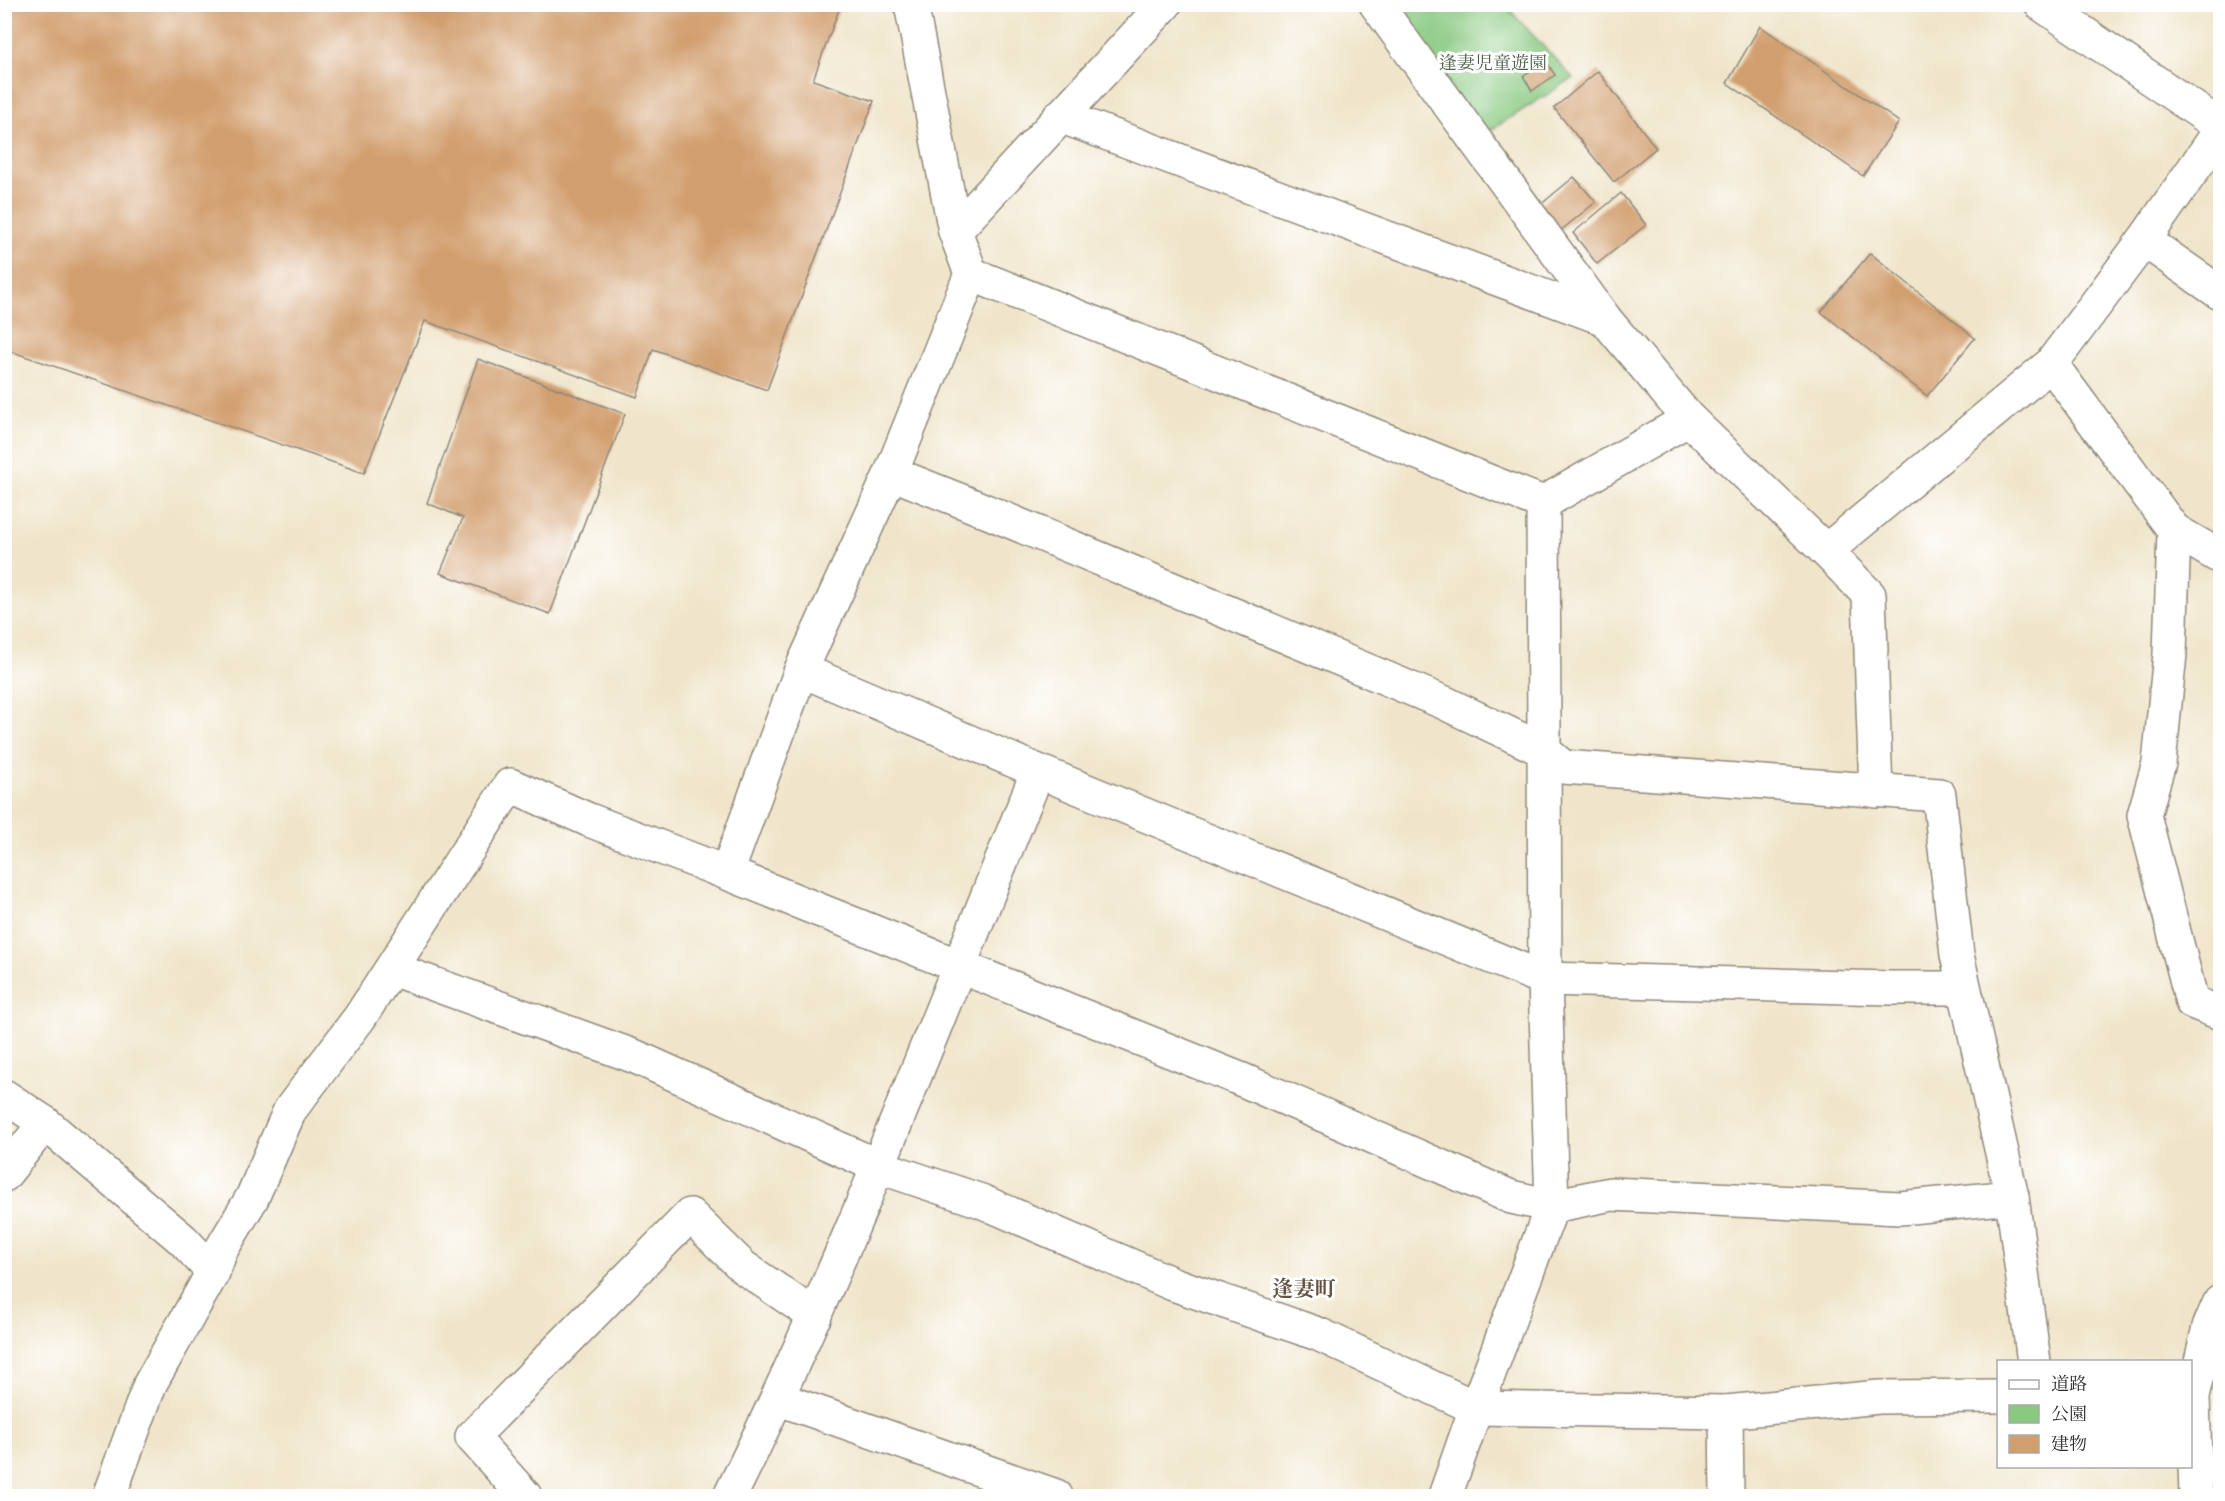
<svg xmlns="http://www.w3.org/2000/svg" width="2225" height="1501" font-family="'IM FELL Double Pica','Noto Serif JP',serif">
<style>
.green{fill:#89c981;stroke:#5a7a56;stroke-width:1.5}
.building{fill:#d19e6d}
.lines{fill:none;stroke-linecap:round;stroke-linejoin:round}
.street-casing{stroke:#8e887a;stroke-width:36}
.street{stroke:#fff;stroke-width:33}
.labels{text-anchor:middle;stroke-width:6;stroke-linejoin:round;paint-order:stroke}
.park-label{font-size:18px;fill:#4c6249;stroke:#fff}
.quarter-label{font-size:21px;font-weight:bold;fill:#655342;stroke:#fff}
</style>
<rect width="100%" height="100%" fill="#fff"/>
<filter id="ink" filterUnits="userSpaceOnUse"><feTurbulence type="fractalNoise" baseFrequency=".0167" numOctaves="2"/><feDisplacementMap in="SourceGraphic" scale="12" xChannelSelector="R" yChannelSelector="G"/><feConvolveMatrix kernelMatrix="1 2 1 2 8 2 1 2 1" color-interpolation-filters="sRGB"/></filter>
<filter id="wash" filterUnits="userSpaceOnUse"><feTurbulence type="fractalNoise" baseFrequency=".008" numOctaves="4" result="noise"/><feDisplacementMap in="SourceGraphic" scale="24" xChannelSelector="R" yChannelSelector="G"/><feGaussianBlur stdDeviation="1.35" result="paint"/><feColorMatrix in="noise" values="0 0 0 0 0 0 0 0 0 0 0 0 0 0 0 0 0 1.4 0 .05"/><feComposite in="paint" operator="in"/></filter>
<g filter="url(#wash)">
<rect width="100%" height="100%" fill="#f0e5ca"/>
<path class="green" d="M1391 5H1505L1573 78 1483 135Z"/>
<g id="blocks">
<g class="building">
<path d="M4 4H841L813 80 874 101 767 390 653 349 637 397 425 321 364 473 4 349Z"/>
<path d="M1760 26 1899 122 1863 176 1727 83Z"/>
<path d="M1545 60 1555 75 1532 91 1523 76Z"/>
<path d="M1598 71 1656 148 1614 182 1554 108Z"/>
<path d="M1574 177 1596 202 1560 231 1540 205Z"/>
<path d="M1621 193 1646 225 1597 264 1573 233Z"/>
<path d="M1870 253 1975 338 1927 396 1821 312Z"/>
<path d="M478 359 625 414 550 614 440 573 463 518 427 503Z"/>
</g>
</g>
</g>
<g filter="url(#ink)">
<use href="#blocks" fill-opacity="0" stroke="#8e887a" stroke-width="1.5"/>
<g class="lines">
<g class="street-casing">
<g id="street">
<path d="M1376 4 1605 319 1689 419 1826 551 2051 364 2144 240 2220 131"/>
<path d="M2041 4 2220 126"/>
<path d="M1060 116 1605 319"/>
<path d="M955 231 1165 4"/>
<path d="M2144 240 2220 293"/>
<path d="M971 274 1543 503"/>
<path d="M2051 364 2174 530 2170 654 2159 763 2144 815 2192 1002 2220 1013"/>
<path d="M891 473 964 502 1445 703 1543 750 1563 767 1939 795 1957 955 2012 1197 2034 1362"/>
<path d="M1543 503 1689 419"/>
<path d="M2174 530 2220 557"/>
<path d="M1826 551 1869 595 1876 791"/>
<path d="M801 670 1038 771 1545 979 1890 988H1964"/>
<path d="M727 873 1245 1081 1511 1197 1552 1206 1611 1194 1900 1208 2012 1197"/>
<path d="M392 969 636 1057 880 1167 981 1201 1173 1284 1318 1334 1476 1408 1726 1412"/>
<path d="M4 1096 45 1123 183 1240 213 1272"/>
<path d="M4 1175 45 1123"/>
<path d="M779 1399 1056 1496"/>
<path d="M109 1496 150 1384 213 1272 221 1250 252 1198 290 1110 360 1017 510 785 589 820 727 873 801 670 891 473 971 274 955 231 911 4"/>
<path d="M525 1496 472 1437 690 1215 743 1267 815 1316"/>
<path d="M730 1496C847 1261 938 1014 1038 771"/>
<path d="M1445 1496 1476 1408 1552 1206 1545 979 1543 503"/>
<path d="M1727 1496 1726 1412 1879 1397 1998 1396"/>
<path d="M2196 1496 2193 1396 2209 1327 2220 1302"/>
</g>
</g>
<use href="#street" class="street"/>
</g>
</g>
<g class="labels">
<g class="park-label">
<text x="1493" y="69">逢妻児童遊園</text>
</g>
<g class="quarter-label">
<text x="1304" y="1296">逢妻町</text>
</g>
</g>
<rect width="2225" height="1501" fill="none" stroke="#fff" stroke-width="24"/>
<rect x="1997" y="1360" width="195" height="108" fill="#ffffff" stroke="#aaaaaa" stroke-width="1.5"/>
<rect x="2009" y="1380" width="30" height="9" fill="#ffffff" stroke="#aaaaaa" stroke-width="1.5"/>
<text x="2051" y="1390" font-size="18" fill="#2b2b2b">道路</text>
<rect x="2009" y="1405" width="30" height="18" fill="#89c981" stroke="#aaaaaa" stroke-width="1.5"/>
<text x="2051" y="1420" font-size="18" fill="#2b2b2b">公園</text>
<rect x="2009" y="1435" width="30" height="18" fill="#d19e6d" stroke="#aaaaaa" stroke-width="1.5"/>
<text x="2051" y="1450" font-size="18" fill="#2b2b2b">建物</text>
</svg>
